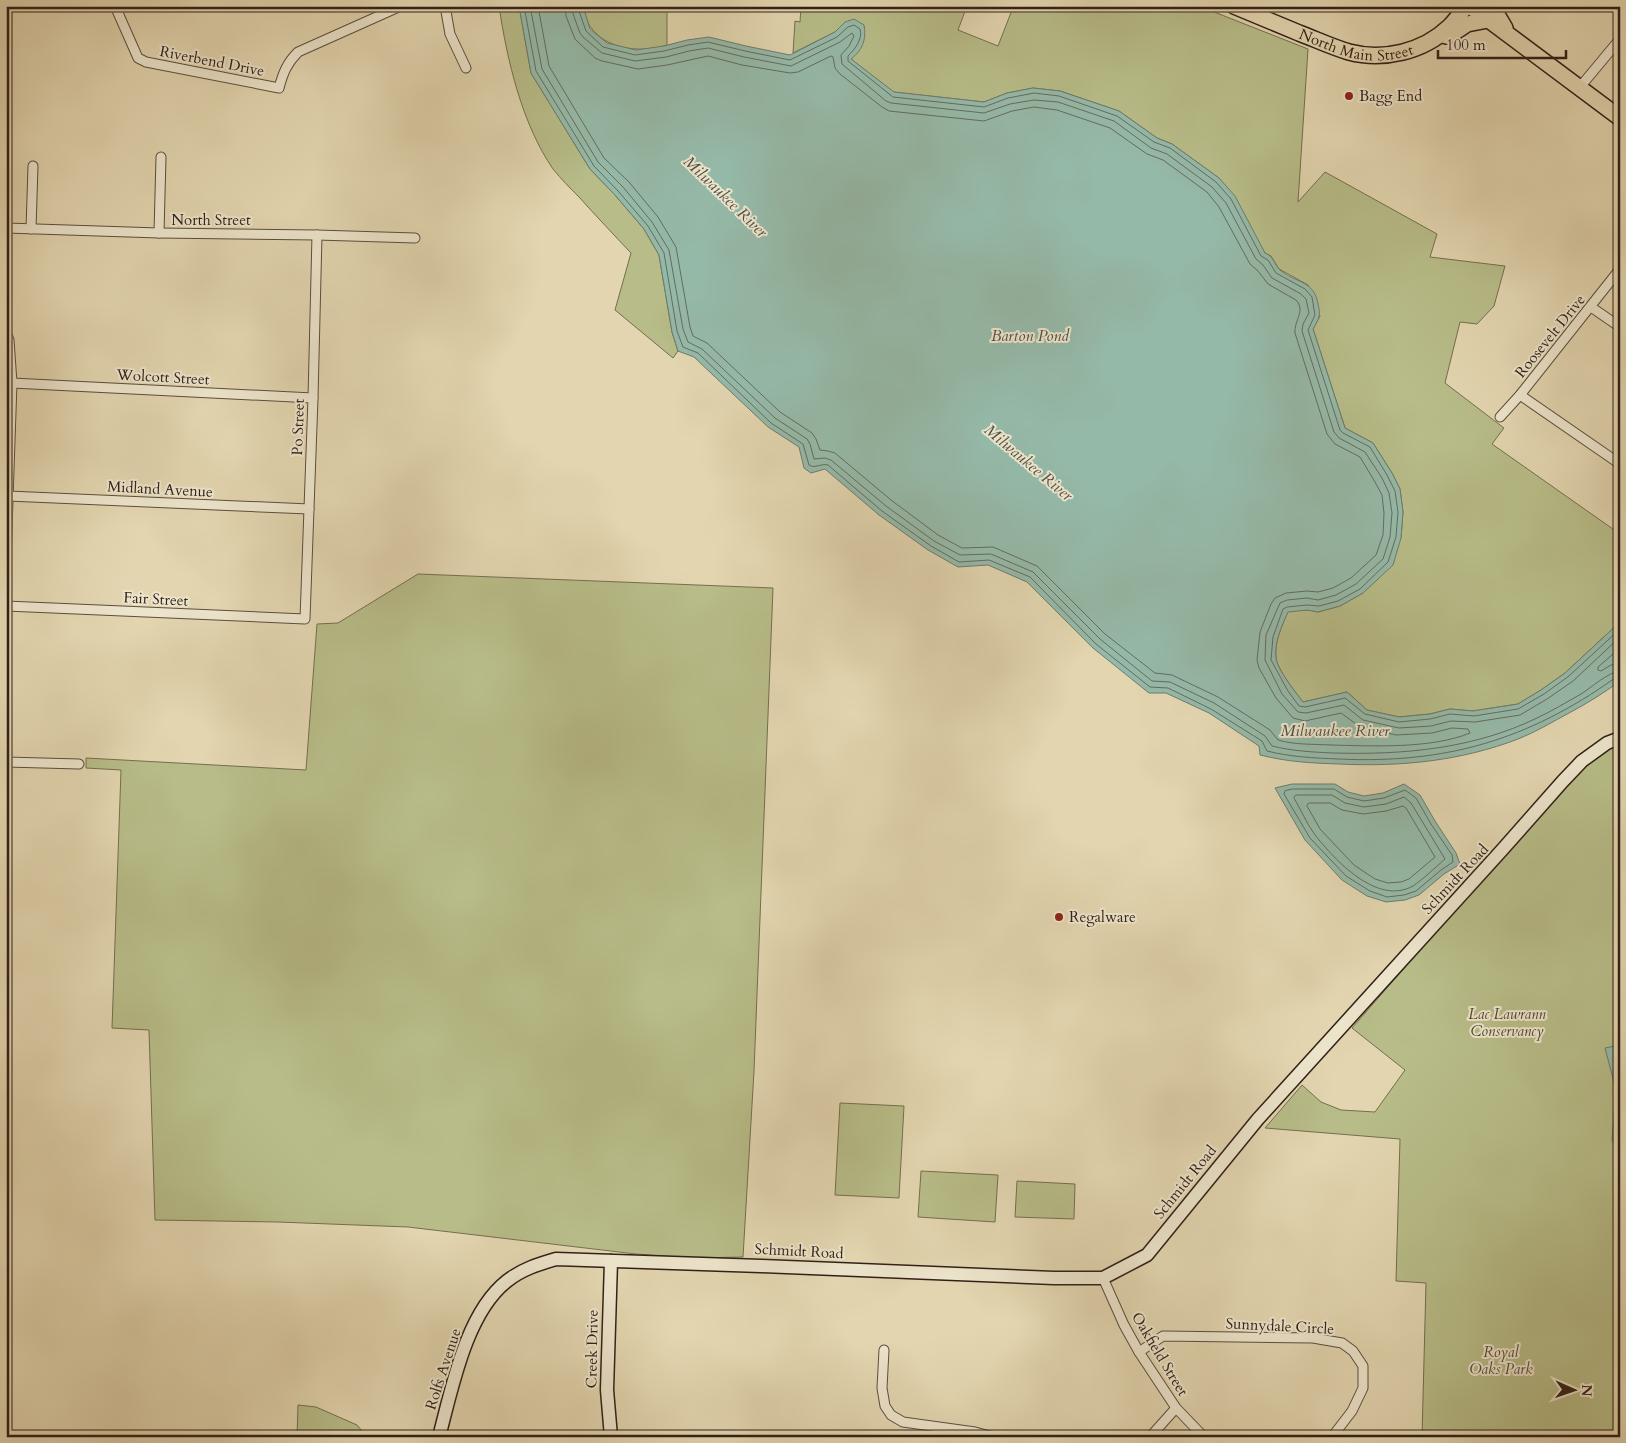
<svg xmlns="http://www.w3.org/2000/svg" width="1626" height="1443" font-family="Cardo,serif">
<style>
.green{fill:#b7bc88;stroke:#746e50}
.water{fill:#95b9a8;stroke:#6d7c6e}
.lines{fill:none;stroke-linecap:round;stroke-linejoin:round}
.shore{stroke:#636c60;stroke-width:1}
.street-casing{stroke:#5d4d3e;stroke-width:11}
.secondary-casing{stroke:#312018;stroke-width:15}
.primary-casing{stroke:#312018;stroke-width:18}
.street{stroke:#ece4cb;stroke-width:9}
.secondary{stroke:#ece4cb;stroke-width:12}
.primary{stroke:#e2d5af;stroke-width:15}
.poi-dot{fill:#8f2418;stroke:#ece4cb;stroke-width:2}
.labels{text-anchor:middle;stroke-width:4;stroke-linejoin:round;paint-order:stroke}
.street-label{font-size:15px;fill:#312018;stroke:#ece4cb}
.poi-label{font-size:15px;fill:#312018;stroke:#ece4cb;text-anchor:start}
.park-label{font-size:15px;font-style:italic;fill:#524734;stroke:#ece4cb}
.water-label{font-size:16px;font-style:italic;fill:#4f4e43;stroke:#ece4cb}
</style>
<rect width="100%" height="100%" fill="#e2d5af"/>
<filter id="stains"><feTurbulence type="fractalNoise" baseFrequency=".004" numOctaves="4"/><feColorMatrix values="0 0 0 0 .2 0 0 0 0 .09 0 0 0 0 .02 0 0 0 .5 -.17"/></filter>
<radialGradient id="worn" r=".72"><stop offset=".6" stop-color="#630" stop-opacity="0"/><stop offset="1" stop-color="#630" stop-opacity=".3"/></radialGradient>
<g class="green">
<path d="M499 6H519L531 73 590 169 615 195 644 229 659 255 672 332 678 351 673 358 615 310 631 253C614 235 596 216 579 197 570 188 561 179 553 169 522 124 507 60 499 6Z"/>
<path d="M583 6H667V45C634 56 587 46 583 6Z"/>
<path d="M801 6H967L958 30 998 46 1012 10 1018 12 1020 6H1199L1308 49 1298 202 1325 172 1437 234 1430 257 1505 266 1494 306 1477 324 1460 322 1445 383 1504 428 1492 444 1620 534V622L1565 673 1541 690 1518 704 1473 711 1450 709 1430 714 1399 717 1367 710 1347 692 1303 702C1296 693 1277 669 1276 658 1274 642 1282 626 1288 611L1308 610 1318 612 1340 606 1363 593 1375 580 1401 538 1403 512 1400 489 1392 473 1373 443 1345 428 1313 329 1320 316 1308 285 1279 269 1271 256 1265 253 1219 178 1172 144 1157 138 1119 111 1060 91 1033 88 1007 93 984 102 893 92 851 59 845 22 835 32 793 53 795 21 800 22Z"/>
<path d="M418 574 773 588 754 1071 743 1257 691 1258 636 1254 408 1227 278 1222 155 1220 149 1030 112 1028 121 770 86 768V758L306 770 317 624 338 623Z"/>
<path d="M1620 744V1437H1422L1426 1283 1396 1281 1400 1139 1265 1128 1302 1085 1321 1102 1341 1110 1375 1112 1405 1070 1352 1028 1551 800 1604 750Z"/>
<path d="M840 1103 904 1106 899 1198 835 1195Z"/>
<path d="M921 1171 998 1175 995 1222 918 1217Z"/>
<path d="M1017 1181 1075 1184 1074 1219 1015 1217Z"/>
<path d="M298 1405 316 1407 357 1425 367 1437H297Z"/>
</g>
<g class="water">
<path d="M519 6H583L590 29 607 43 636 50 664 46 687 40 709 37 746 46 790 55 835 32 845 22 854 19 864 25C867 39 862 51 851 59L894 92 984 102 1007 93 1033 88 1060 91 1119 111 1157 138 1172 144 1219 178 1235 196 1265 253C1275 258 1273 263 1280 270 1295 283 1314 280 1318 304 1321 316 1319 318 1313 329L1345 428 1373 443 1392 473 1400 489 1403 512 1401 538 1393 565 1363 593 1340 606 1318 612 1308 610 1288 612C1282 626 1274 642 1276 658 1277 669 1296 693 1303 702L1347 692 1367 710 1399 717 1430 714 1450 709 1473 711 1518 704 1541 690 1565 673 1620 622V681C1604 693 1586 704 1569 713 1552 722 1536 732 1518 739 1461 761 1400 767 1339 764 1311 763 1288 762 1260 755L1259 746 1209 713 1166 693H1149L1093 648 1027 582 988 565 958 567 928 550 879 515 825 469 811 473 804 468 799 447 768 427 694 357 678 351 672 332 659 255 644 229 615 195 590 169 531 73Z"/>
<path d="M1292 784H1335L1348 792 1364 796 1383 793 1404 784 1420 795 1435 821 1456 853 1460 864 1444 874 1419 895 1405 900 1386 902 1367 896 1342 880 1305 840 1275 788Z"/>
<path d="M1620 1045V1154L1612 1140 1616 1090 1605 1048Z"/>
</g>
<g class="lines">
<g class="shore">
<path d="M524 6 536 71 594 166 619 192 648 226 664 253 677 331 683 347 698 353 771 423 803 444 809 465C815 469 822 463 828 465L882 511 931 546 959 562 989 560 1030 577 1096 644 1150 687 1168 688 1211 709 1262 741 1267 751C1291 757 1314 758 1339 759 1445 764 1528 740 1615 678L1620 677"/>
<path d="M530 6 542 69 598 162 623 187 652 222 669 250 683 329 688 342 702 349 775 418 807 439 810 444 814 459 825 458 831 460 886 506 934 541 960 555 991 554 1033 572 1100 639 1152 681 1170 682 1214 703 1265 736 1272 746C1292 751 1312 752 1333 753 1403 755 1473 749 1537 718 1552 711 1567 702 1581 694 1591 688 1608 672 1620 671"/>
<path d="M538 6 549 66 604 158 629 182 658 217 676 247 690 327 693 336 707 343 780 412 812 433 816 439 820 450 828 451 835 453 891 500 938 535 962 548 993 547 1037 566 1105 634 1155 673 1172 675 1218 697 1270 730 1278 740C1295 745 1313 744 1331 745 1373 746 1431 749 1470 733L1468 729 1452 728 1432 733 1396 735 1360 727 1341 713 1305 721 1293 718 1276 698 1259 668 1257 660 1260 632 1271 604 1275 598 1286 593 1307 591 1318 592 1333 588 1351 578 1376 555 1383 535 1384 513 1382 495 1375 482 1360 457 1335 444 1327 434 1295 333C1294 320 1306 311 1296 300L1268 284 1258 271 1250 264 1219 207 1207 192 1163 160 1147 154 1110 128 1057 110 1034 107 1012 111 984 121 889 111 882 107 840 74 835 68 833 57 831 56 798 72 790 73 742 65 708 56 667 65 638 69 602 61 595 58 575 39 566 16 565 6"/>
<path d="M572 6 573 14 580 33 583 37 602 53 635 61 666 57 689 51 708 48 744 57 791 66 840 42 852 33 854 36 849 46 841 55 842 64 886 101 891 103 984 113 1010 104 1034 100 1058 102 1114 121 1151 148 1167 154 1212 187 1226 203 1256 259 1263 265 1272 278 1301 294 1306 299 1309 313 1303 324 1302 331 1334 432 1339 438 1365 452 1382 478 1389 493 1392 513 1390 537 1383 559 1356 584 1336 595 1318 600 1307 598 1287 600 1280 603 1266 635 1265 660 1282 694 1298 712 1306 713 1344 705 1363 720 1399 728 1431 726 1451 721 1475 722 1520 715 1547 699 1573 681 1620 637"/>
<path d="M578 6 579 11 586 31 603 47 635 55 664 51 688 45 708 42 745 51 790 60 837 37 848 27 854 25 860 29C863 39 855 49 848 56V61L893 97 984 107 1008 98 1034 93 1059 96 1117 116 1154 142 1170 148 1216 182 1231 199 1261 256 1268 260 1276 273 1305 289 1312 297 1315 315 1308 330 1340 430 1343 433 1370 447 1387 475 1395 491 1398 512 1396 537 1388 562 1360 589 1338 601 1319 606 1307 605 1287 607 1283 609 1273 637 1271 660 1288 691 1299 706 1305 707 1345 698 1365 714 1399 722 1430 719 1450 714 1474 716 1518 709 1544 694 1569 676 1620 629"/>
<path d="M1620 648 1598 667V670L1601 671 1611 665 1620 664"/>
<path d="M1293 789H1334L1347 797 1364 801 1384 798 1405 790 1416 798 1431 824 1452 855 1453 862 1441 870 1416 891 1404 895 1387 897 1370 891 1346 876 1310 838 1284 794 1285 791Z"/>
<path d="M1296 795H1332L1345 803 1364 807 1386 804 1404 797 1411 803 1445 859C1437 866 1421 881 1413 886 1377 906 1335 860 1315 835 1307 824 1301 810 1294 798Z"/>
<path d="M1309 803H1330L1342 810 1363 814 1386 811 1403 806 1406 808 1435 857 1409 879 1401 882 1388 883 1375 879 1354 865 1320 829 1307 806Z"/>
</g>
<g class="street-casing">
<g id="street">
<path d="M115 6 138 58 146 62 279 88C283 73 287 63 298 52L401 6"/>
<path d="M445 6 450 34 466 68"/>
<path d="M6 11 12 6"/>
<path d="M1580 87 1620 39"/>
<path d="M6 228 159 233 317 235 415 238"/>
<path d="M31 229 33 166"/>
<path d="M159 233 161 157"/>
<path d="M1591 307 1620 327"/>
<path d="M6 333 9 340 12 383 6 558"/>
<path d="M12 383 313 398"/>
<path d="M1520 395 1620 464"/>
<path d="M1500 417 1520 395 1620 269"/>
<path d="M8 496 309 509"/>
<path d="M6 606 305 619 313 398 317 235"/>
<path d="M6 762 79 764"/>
<path d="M1103 1278 1124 1325 1139 1352 1176 1408 1204 1437"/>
<path d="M884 1350 882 1388 885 1406 891 1415 903 1422 975 1432 994 1437"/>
<path d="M1139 1352 1163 1336 1313 1338 1342 1343 1353 1351 1363 1366V1388L1352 1411 1332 1437"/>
<path d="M1150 1437 1176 1408"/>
</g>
</g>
<g class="secondary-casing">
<g id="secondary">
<path d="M611 1261 607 1390 611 1437"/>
<path d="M439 1437C452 1388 466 1313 507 1281 522 1269 539 1264 556 1259L761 1266 1054 1278H1103L1147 1255 1258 1119 1502 850 1563 781 1582 761 1607 743 1620 738"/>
</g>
</g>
<g class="primary-casing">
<g id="primary">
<path id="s1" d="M1234 6C1256 15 1277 24 1299 33 1315 39 1332 47 1349 52 1383 61 1423 52 1449 27 1455 21 1461 13 1466 6"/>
<path d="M1470 6 1620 118"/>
<path d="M1492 6 1505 28"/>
<path d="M1446 36 1452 34 1467 24 1488 20"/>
</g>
</g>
<use href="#street" class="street"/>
<use href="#secondary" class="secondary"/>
<use href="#primary" class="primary"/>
</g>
<g class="poi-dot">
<circle cx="1349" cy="96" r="5"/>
<circle cx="1059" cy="917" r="5"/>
</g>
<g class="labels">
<g class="street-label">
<text dy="5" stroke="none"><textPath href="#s1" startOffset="130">North Main Street</textPath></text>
<text transform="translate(212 61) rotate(11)" y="5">Riverbend Drive</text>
<text x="211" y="225">North Street</text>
<text transform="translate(1550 336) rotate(-51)" y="5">Roosevelt Drive</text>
<text transform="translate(163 377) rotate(3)" y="5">Wolcott Street</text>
<text transform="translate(298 427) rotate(-88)" y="5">Po Street</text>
<text transform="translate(160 489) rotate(3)" y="5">Midland Avenue</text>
<text transform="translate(156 599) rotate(3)" y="5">Fair Street</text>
<text transform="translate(1455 879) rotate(-47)" y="5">Schmidt Road</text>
<text transform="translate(1185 1182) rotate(-51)" y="5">Schmidt Road</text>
<text transform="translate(799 1251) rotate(3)" y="5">Schmidt Road</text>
<text transform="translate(1280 1326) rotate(3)" y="5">Sunnydale Circle</text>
<text transform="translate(592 1349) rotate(-89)" y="5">Creek Drive</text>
<text transform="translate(1160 1354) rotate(59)" y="5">Oakfield Street</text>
<text transform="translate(443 1369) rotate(-72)" y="5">Rolfs Avenue</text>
</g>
<g class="poi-label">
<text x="1359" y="101">Bagg End</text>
<text x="1069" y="922">Regalware</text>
</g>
<g class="park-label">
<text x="1507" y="1019">Lac Lawrann<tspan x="1507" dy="17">Conservancy</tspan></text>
<text x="1501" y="1357">Royal<tspan x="1501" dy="17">Oaks Park</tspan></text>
</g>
<g class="water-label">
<text transform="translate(726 196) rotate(44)" y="6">Milwaukee River</text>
<text x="1030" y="341">Barton Pond</text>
<text transform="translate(1029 462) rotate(40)" y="6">Milwaukee River</text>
<text x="1335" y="736">Milwaukee River</text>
</g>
</g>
<rect width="1626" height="1443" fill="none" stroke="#e2d5af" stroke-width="25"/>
<rect x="8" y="8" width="1611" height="1428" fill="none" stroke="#312018" stroke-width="2.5"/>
<rect x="12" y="12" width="1601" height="1418" fill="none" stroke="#312018"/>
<g transform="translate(1574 1390) rotate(92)" stroke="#ece4cb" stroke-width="4" paint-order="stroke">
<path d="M0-4L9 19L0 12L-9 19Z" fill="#312018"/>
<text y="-8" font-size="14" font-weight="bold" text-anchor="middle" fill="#312018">N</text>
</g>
<path d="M1438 50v8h128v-8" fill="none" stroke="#312018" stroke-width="2.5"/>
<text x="1446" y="50" font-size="15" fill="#312018" stroke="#ece4cb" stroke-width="4" paint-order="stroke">100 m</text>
<rect width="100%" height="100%" filter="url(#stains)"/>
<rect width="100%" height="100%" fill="url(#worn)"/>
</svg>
